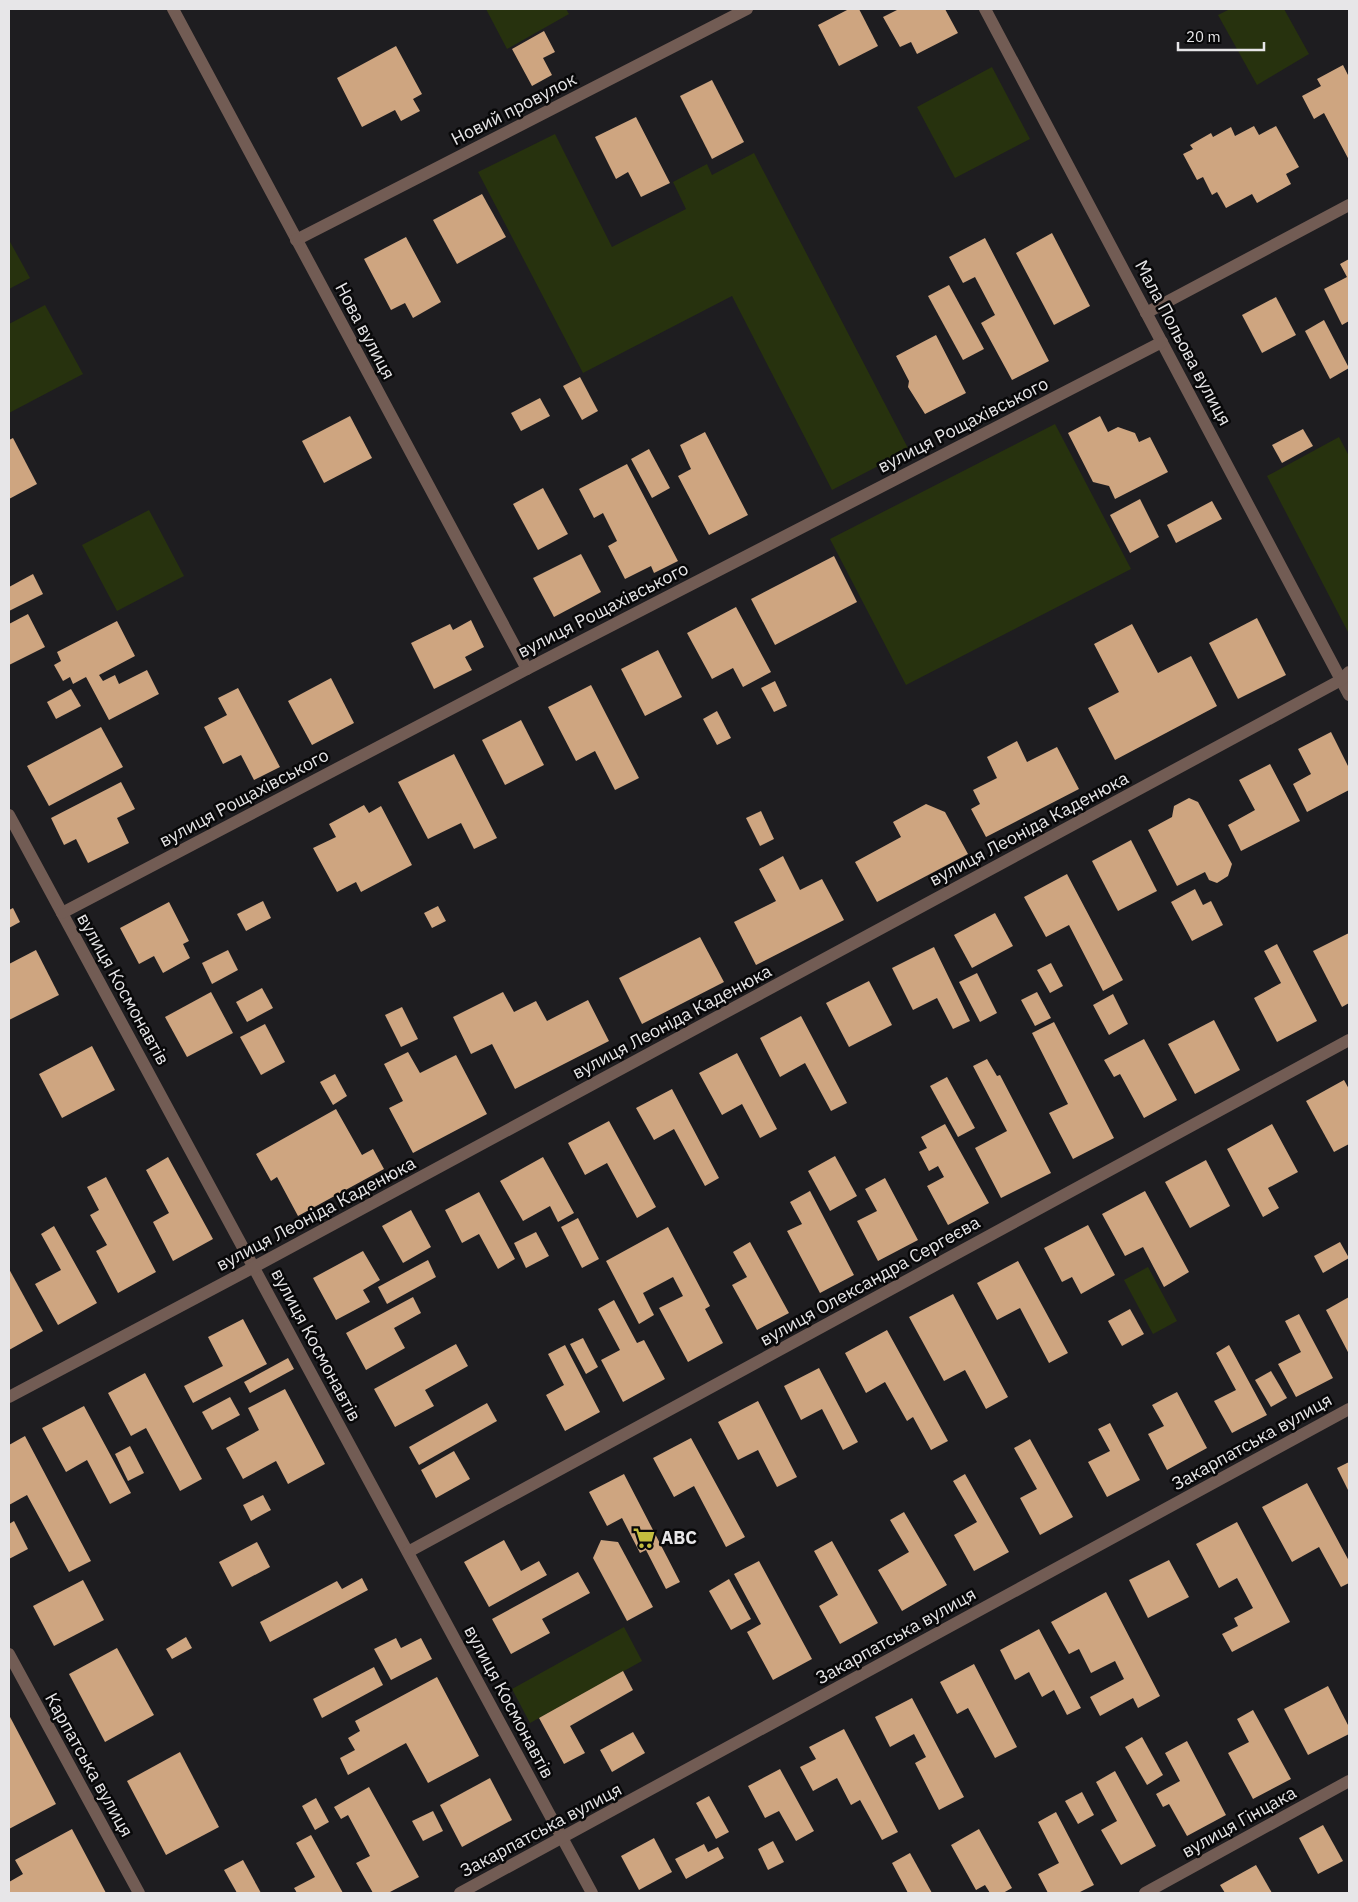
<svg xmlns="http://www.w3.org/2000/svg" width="1358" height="1902" font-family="'IBM Plex Sans',sans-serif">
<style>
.green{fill:#27320e}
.building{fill:#cea580}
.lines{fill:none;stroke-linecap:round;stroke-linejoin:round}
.minor{stroke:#725c54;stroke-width:12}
.labels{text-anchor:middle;stroke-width:5;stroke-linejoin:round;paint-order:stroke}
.street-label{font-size:18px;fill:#e7e6e8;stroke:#080809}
.poi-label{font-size:18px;font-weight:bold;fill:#e7e6e8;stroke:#080809;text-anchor:start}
</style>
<rect width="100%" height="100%" fill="#1e1d20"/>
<g class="green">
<path d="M486 9H566L569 14 507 49Z"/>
<path d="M1230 9H1284L1309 54 1257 85 1218 15Z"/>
<path d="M992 67 1030 139 955 178 917 107Z"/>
<path d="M555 134 612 247 686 209 673 182 707 164 712 175 754 153 909 450 832 490 732 296 583 373 478 172Z"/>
<path d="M9 240 30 278 9 289Z"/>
<path d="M45 305 83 374 9 413V324Z"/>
<path d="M1055 424 1131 569 906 685 830 539Z"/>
<path d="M1339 437 1349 456V634L1267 476Z"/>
<path d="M149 510 184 576 117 611 82 545Z"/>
<path d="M1148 1267 1177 1321 1153 1334 1124 1280Z"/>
<path d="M624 1627 642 1661 530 1723 512 1689Z"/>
</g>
<g class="building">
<path d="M849 9H859L878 46 839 66 818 25Z"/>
<path d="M899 9H945L958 33 917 54 911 42 900 47 883 17Z"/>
<path d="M544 31 555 52 543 58 552 75 532 86 512 49Z"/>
<path d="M396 46 422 94 413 99 420 111 401 121 395 110 362 127 337 78Z"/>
<path d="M1343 65 1349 77V160L1324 113 1314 119 1302 96 1321 86 1317 79Z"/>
<path d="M712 80 744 142 712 159 680 96Z"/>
<path d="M636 117 670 183 641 197 628 172 616 179 595 137Z"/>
<path d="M1254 126 1259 135 1276 126 1299 167 1286 174 1291 184 1257 203 1252 194 1226 208 1217 192 1212 195 1203 177 1197 180 1183 154 1193 149 1190 145 1211 133 1213 137 1231 127 1235 136Z"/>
<path d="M482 194 506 237 457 264 433 220Z"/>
<path d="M1052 233 1090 306 1054 325 1016 253Z"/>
<path d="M406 237 441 302 413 318 405 303 391 310 364 259Z"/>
<path d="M985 238 1049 361 1012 380 981 323 995 315 975 277 963 283 949 257Z"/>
<path d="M1349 259V321L1342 325 1324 289 1347 277 1340 264Z"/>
<path d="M949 285 984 349 963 360 928 296Z"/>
<path d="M1276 297 1296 335 1262 353 1242 315Z"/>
<path d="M1324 320 1349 368 1330 379 1305 331Z"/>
<path d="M936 335 966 393 925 414 908 387 909 381 896 356Z"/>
<path d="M580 377 598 411 582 420 563 386Z"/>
<path d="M540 398 550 416 521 431 511 413Z"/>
<path d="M350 416 372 458 324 483 302 441Z"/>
<path d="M1100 416 1108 432 1118 427 1135 433 1139 442 1150 437 1168 472 1115 499 1109 486 1093 482 1068 433Z"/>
<path d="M1303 429 1313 446 1282 463 1272 445Z"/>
<path d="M705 432 748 515 709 535 678 476 691 469 680 445Z"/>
<path d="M13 438 37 484 9 499V440Z"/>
<path d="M649 449 670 488 652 498 631 459Z"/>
<path d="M627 464 678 561 654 573 651 566 625 579 608 546 617 541 603 513 594 518 579 489Z"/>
<path d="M543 488 568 534 538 550 513 504Z"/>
<path d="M1140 499 1159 537 1130 553 1110 515Z"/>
<path d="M1212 501 1222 519 1176 543 1167 525Z"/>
<path d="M581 554 601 592 554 617 533 578Z"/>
<path d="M834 556 857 602 775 645 751 599Z"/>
<path d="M33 574 43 594 9 611V587Z"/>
<path d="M736 607 771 672 743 687 733 668 712 679 687 633Z"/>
<path d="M28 614 45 647 9 665V624Z"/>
<path d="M1257 618 1286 675 1238 699 1209 643Z"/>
<path d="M471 620 484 647 465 657 472 670 434 689 411 643 450 624 453 630Z"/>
<path d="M117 621 135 656 99 675 103 681 115 675 119 684 147 670 159 694 109 720 86 677 73 684 70 677 63 681 54 665 61 661 57 652Z"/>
<path d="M1132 624 1158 673 1191 656 1217 706 1115 760 1088 708 1119 692 1094 644Z"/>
<path d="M658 650 682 697 645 716 621 669Z"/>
<path d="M331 678 354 723 312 745 288 701Z"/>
<path d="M775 681 787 706 774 712 761 688Z"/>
<path d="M591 685 639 778 615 790 595 751 576 761 548 707Z"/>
<path d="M238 688 280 767 254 780 241 755 223 764 204 727 227 715 218 698Z"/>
<path d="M71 689 81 706 56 719 47 702Z"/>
<path d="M717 711 731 738 717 745 703 719Z"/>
<path d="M521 720 544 765 505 785 482 740Z"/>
<path d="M101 727 123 767 49 806 27 766Z"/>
<path d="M1331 732 1349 768V790L1307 812 1293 784 1311 774 1298 749Z"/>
<path d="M1017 741 1027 762 1057 747 1079 789 986 837 971 809 980 804 973 790 997 778 987 757Z"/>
<path d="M454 754 497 838 474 849 461 823 428 839 398 782Z"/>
<path d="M1270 764 1300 821 1241 851 1228 825 1255 810 1239 780Z"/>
<path d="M121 782 135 809 117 818 129 843 88 863 76 839 64 845 51 818Z"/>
<path d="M1189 798 1198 802 1232 864 1228 876 1217 883 1209 880 1205 872 1177 886 1148 830 1172 817 1174 806Z"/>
<path d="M926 804 945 812 968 854 877 902 855 862 901 837 893 822Z"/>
<path d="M364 805 369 813 381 806 412 865 361 892 356 882 337 892 313 848 336 837 329 824Z"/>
<path d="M761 811 774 839 760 846 746 818Z"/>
<path d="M1131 840 1157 891 1118 911 1092 861Z"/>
<path d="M783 856 800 890 822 879 844 920 756 965 734 922 776 901 759 869Z"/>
<path d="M1067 874 1123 980 1103 991 1069 925 1046 937 1024 897Z"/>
<path d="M1195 889 1203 905 1211 901 1223 925 1192 941 1171 902Z"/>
<path d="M263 901 271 918 246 931 237 914Z"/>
<path d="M169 902 189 941 183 944 190 958 163 973 154 956 139 964 120 928Z"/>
<path d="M438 906 446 921 432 928 424 913Z"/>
<path d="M13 908 20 922 9 928V910Z"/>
<path d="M995 913 1013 946 972 968 954 935Z"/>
<path d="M1349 933V1003L1342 1007 1313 951Z"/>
<path d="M700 937 724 982 642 1024 619 978Z"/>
<path d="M1277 944 1317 1021 1277 1042 1254 998 1281 983 1264 951Z"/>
<path d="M934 947 970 1021 953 1029 937 998 913 1010 892 968Z"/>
<path d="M36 950 59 995 9 1020V964Z"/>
<path d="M228 950 238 970 212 984 202 963Z"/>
<path d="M1051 963 1063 986 1050 993 1037 970Z"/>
<path d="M977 973 997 1013 980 1022 959 982Z"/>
<path d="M869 981 892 1025 849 1047 826 1003Z"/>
<path d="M262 988 273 1008 247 1022 236 1002Z"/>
<path d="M211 992 233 1033 187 1057 165 1017Z"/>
<path d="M503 992 514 1012 536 1001 547 1021 588 1000 609 1041 515 1089 492 1044 471 1054 453 1017Z"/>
<path d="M1037 992 1051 1018 1035 1026 1021 1000Z"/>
<path d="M1113 994 1128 1024 1109 1035 1093 1005Z"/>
<path d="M402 1007 418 1039 401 1047 385 1015Z"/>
<path d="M801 1016 847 1103 831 1111 805 1063 780 1077 760 1038Z"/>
<path d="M1214 1020 1240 1070 1195 1094 1168 1044Z"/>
<path d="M1054 1022 1114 1138 1073 1159 1049 1113 1068 1104 1032 1033Z"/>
<path d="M265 1024 285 1062 261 1075 240 1037Z"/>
<path d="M1144 1039 1177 1100 1144 1118 1120 1074 1114 1077 1104 1060Z"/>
<path d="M92 1046 115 1090 62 1118 39 1074Z"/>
<path d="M408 1052 420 1073 456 1055 487 1114 413 1153 389 1108 403 1101 384 1064Z"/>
<path d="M737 1053 777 1129 760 1138 742 1104 722 1115 699 1073Z"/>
<path d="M987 1059 997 1076 1000 1075 1051 1173 1001 1198 975 1148 1007 1131 973 1066Z"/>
<path d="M335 1074 347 1096 333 1105 320 1082Z"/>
<path d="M947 1077 975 1128 958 1137 930 1086Z"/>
<path d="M1344 1080 1349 1089V1144L1334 1152 1306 1101Z"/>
<path d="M672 1089 719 1178 705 1186 674 1129 654 1140 636 1108Z"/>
<path d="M336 1109 362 1155 373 1149 384 1169 298 1216 277 1177 271 1181 256 1154Z"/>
<path d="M609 1121 656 1207 637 1218 607 1163 585 1175 568 1143Z"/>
<path d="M945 1124 989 1203 948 1225 927 1186 944 1177 938 1166 929 1171 919 1152 927 1148 921 1137Z"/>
<path d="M1272 1124 1298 1172 1268 1188 1279 1208 1263 1217 1227 1149Z"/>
<path d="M835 1156 857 1196 830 1211 808 1171Z"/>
<path d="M168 1157 213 1239 173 1261 153 1222 169 1213 146 1170Z"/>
<path d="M543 1157 574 1213 558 1222 550 1206 523 1221 500 1181Z"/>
<path d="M1206 1160 1230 1206 1190 1228 1165 1182Z"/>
<path d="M106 1177 156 1272 118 1293 96 1251 107 1245 90 1215 99 1210 87 1187Z"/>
<path d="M885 1178 918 1240 878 1261 857 1221 877 1211 865 1189Z"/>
<path d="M810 1191 854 1275 820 1293 787 1231 802 1224 790 1202Z"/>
<path d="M1145 1191 1189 1272 1164 1287 1143 1247 1125 1256 1102 1214Z"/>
<path d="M479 1192 515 1259 498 1269 479 1234 462 1243 445 1210Z"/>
<path d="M411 1210 431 1247 403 1263 382 1226Z"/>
<path d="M578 1218 599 1259 582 1268 561 1227Z"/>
<path d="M1088 1225 1115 1275 1081 1294 1072 1277 1062 1282 1044 1248Z"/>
<path d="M54 1226 97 1303 58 1325 35 1284 61 1270 41 1234Z"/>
<path d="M668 1227 710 1306 705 1309 723 1343 688 1362 659 1308 683 1296 673 1277 643 1293 654 1315 639 1324 606 1261Z"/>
<path d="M536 1232 549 1256 526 1268 514 1243Z"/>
<path d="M750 1242 789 1313 757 1330 732 1285 747 1277 733 1252Z"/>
<path d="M1340 1242 1349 1258 1323 1273 1314 1256Z"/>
<path d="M363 1251 380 1280 363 1290 370 1302 336 1320 313 1278Z"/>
<path d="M428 1260 436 1277 387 1304 378 1287Z"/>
<path d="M1018 1261 1068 1353 1049 1363 1020 1308 997 1320 977 1283Z"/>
<path d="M9 1269 43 1331 9 1350Z"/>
<path d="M953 1294 1008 1397 986 1409 965 1370 944 1381 909 1317Z"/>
<path d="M413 1297 421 1313 394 1328 405 1348 366 1370 346 1333Z"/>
<path d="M1349 1297V1354L1326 1310Z"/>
<path d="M614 1300 637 1343 644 1340 665 1379 623 1402 601 1360 620 1350 598 1309Z"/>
<path d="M1130 1309 1144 1334 1122 1346 1108 1321Z"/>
<path d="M1299 1314 1333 1378 1296 1397 1278 1364 1301 1352 1285 1321Z"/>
<path d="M243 1319 267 1364 193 1403 184 1386 223 1366 208 1337Z"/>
<path d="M887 1330 948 1441 931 1450 913 1417 907 1421 885 1382 866 1393 845 1353Z"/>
<path d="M583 1338 598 1367 586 1374 570 1344Z"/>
<path d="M456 1344 468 1366 425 1390 434 1406 395 1427 374 1389Z"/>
<path d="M565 1345 600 1412 565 1431 546 1395 564 1385 548 1354Z"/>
<path d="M1229 1345 1267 1415 1232 1433 1214 1401 1236 1390 1216 1353Z"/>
<path d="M288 1358 294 1369 250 1393 244 1382Z"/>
<path d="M819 1368 858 1442 843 1450 822 1409 801 1420 784 1386Z"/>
<path d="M1271 1371 1287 1398 1271 1407 1255 1380Z"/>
<path d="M145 1373 202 1479 180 1491 146 1428 131 1436 108 1393Z"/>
<path d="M285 1389 325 1464 288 1484 276 1461 243 1479 226 1448 259 1430 248 1408Z"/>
<path d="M1177 1392 1207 1448 1167 1470 1148 1434 1164 1426 1152 1405Z"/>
<path d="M230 1397 240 1415 212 1430 202 1412Z"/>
<path d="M758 1401 797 1477 777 1487 758 1450 738 1460 718 1422Z"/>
<path d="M487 1403 497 1421 419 1465 409 1447Z"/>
<path d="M84 1406 131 1493 110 1504 87 1460 66 1472 42 1428Z"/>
<path d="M1110 1423 1140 1480 1107 1497 1088 1462 1110 1451 1098 1429Z"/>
<path d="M25 1436 91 1561 69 1572 27 1495 9 1505V1445Z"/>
<path d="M691 1438 745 1537 726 1547 694 1486 674 1497 653 1458Z"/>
<path d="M1030 1439 1073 1517 1040 1535 1020 1498 1037 1489 1014 1448Z"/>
<path d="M130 1446 144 1473 128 1481 115 1454Z"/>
<path d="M454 1451 470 1479 436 1498 421 1470Z"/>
<path d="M1349 1462V1492L1337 1468Z"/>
<path d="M624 1474 680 1582 666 1589 646 1550 640 1553 622 1518 607 1526 589 1492Z"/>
<path d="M965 1474 1009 1552 974 1571 954 1535 977 1522 953 1481Z"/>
<path d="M1307 1483 1349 1561V1583L1341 1587 1319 1547 1292 1562 1262 1507Z"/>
<path d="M263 1495 271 1510 251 1521 243 1505Z"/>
<path d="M904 1512 947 1585 902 1611 878 1570 909 1552 890 1520Z"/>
<path d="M14 1521 28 1549 9 1559V1524Z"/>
<path d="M1237 1522 1290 1622 1232 1652 1222 1634 1238 1626 1234 1618 1253 1608 1237 1578 1219 1588 1196 1544Z"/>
<path d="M504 1540 521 1571 539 1561 547 1575 489 1607 464 1562Z"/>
<path d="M601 1540 618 1542 653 1607 627 1621 593 1558Z"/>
<path d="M832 1541 878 1623 840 1644 819 1606 838 1595 814 1551Z"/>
<path d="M257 1542 270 1567 232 1587 219 1562Z"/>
<path d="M1169 1560 1189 1597 1148 1618 1129 1580Z"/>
<path d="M759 1561 812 1659 773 1680 747 1632 761 1624 734 1574Z"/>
<path d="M578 1572 590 1593 542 1619 550 1633 511 1654 492 1619Z"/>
<path d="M362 1578 368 1590 270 1642 260 1622 337 1581 342 1589Z"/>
<path d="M729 1579 751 1619 731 1630 709 1591Z"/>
<path d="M83 1580 104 1620 54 1646 33 1606Z"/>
<path d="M1106 1592 1160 1696 1138 1708 1133 1698 1100 1716 1090 1697 1124 1679 1115 1661 1091 1673 1079 1649 1069 1654 1051 1622Z"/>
<path d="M1039 1629 1081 1708 1067 1715 1054 1690 1042 1697 1029 1672 1015 1680 1000 1650Z"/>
<path d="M186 1637 192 1648 172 1659 166 1649Z"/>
<path d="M396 1638 401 1648 421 1638 432 1659 391 1680 374 1649Z"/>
<path d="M117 1648 154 1715 105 1742 69 1674Z"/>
<path d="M974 1664 1017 1747 995 1758 968 1708 957 1714 940 1682Z"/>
<path d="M374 1667 383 1685 322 1718 313 1699Z"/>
<path d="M623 1671 633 1690 570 1726 585 1753 564 1764 539 1718Z"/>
<path d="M437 1677 479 1756 428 1783 406 1743 348 1775 340 1758 355 1750 348 1738 360 1731 355 1721Z"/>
<path d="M1328 1686 1349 1727V1734L1308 1755 1284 1709Z"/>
<path d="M912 1698 964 1797 939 1810 915 1763 926 1757 914 1734 890 1747 875 1717Z"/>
<path d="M1253 1710 1291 1779 1253 1799 1228 1753 1249 1742 1237 1719Z"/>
<path d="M9 1715 56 1804 9 1829Z"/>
<path d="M844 1729 898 1832 882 1840 860 1800 851 1805 837 1778 813 1791 800 1767 816 1759 809 1747Z"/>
<path d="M633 1732 645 1753 612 1772 600 1750Z"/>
<path d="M1142 1737 1163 1775 1147 1785 1125 1747Z"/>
<path d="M1187 1741 1226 1815 1187 1836 1169 1804 1163 1807 1156 1794 1180 1781 1165 1753Z"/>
<path d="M180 1752 219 1827 166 1855 127 1781Z"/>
<path d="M780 1769 814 1831 796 1841 779 1811 765 1818 748 1786Z"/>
<path d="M1115 1771 1156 1846 1121 1865 1101 1830 1117 1821 1096 1782Z"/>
<path d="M490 1778 512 1820 462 1847 440 1805Z"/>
<path d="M369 1787 419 1877 388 1893H373L356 1863 370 1856 348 1815 341 1819 334 1807Z"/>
<path d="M1082 1792 1094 1815 1078 1824 1065 1801Z"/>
<path d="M709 1796 729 1832 716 1839 696 1803Z"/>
<path d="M316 1798 329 1822 315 1830 302 1806Z"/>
<path d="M433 1811 443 1831 423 1841 412 1821Z"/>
<path d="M1056 1812 1094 1885 1078 1893H1048L1038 1874 1059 1863 1038 1822Z"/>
<path d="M1323 1825 1343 1861 1318 1874 1299 1838Z"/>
<path d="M72 1829 106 1893H9V1882L23 1874 15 1860Z"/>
<path d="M979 1829 1012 1888 1003 1893H990L985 1885 976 1890 951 1845Z"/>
<path d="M311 1835 343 1893H297L294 1888 315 1877 296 1843Z"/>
<path d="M654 1838 672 1872 639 1890 621 1856Z"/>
<path d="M773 1841 784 1862 768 1870 758 1849Z"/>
<path d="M704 1844 708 1852 718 1847 724 1858 686 1879 675 1859Z"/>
<path d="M910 1853 932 1893H908L892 1863Z"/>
<path d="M243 1860 261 1893H237L224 1870Z"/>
<path d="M1256 1865 1272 1893H1225L1220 1885Z"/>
</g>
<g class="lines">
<g class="minor">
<path d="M173 9 527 669"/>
<path d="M985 9 1349 695"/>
<path d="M296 240 747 9"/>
<path d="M1146 313 1349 205"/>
<path d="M9 815 592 1893"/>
<path d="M62 913 527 669 1162 342"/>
<path d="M9 1397 254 1267 1341 680 1349 672"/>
<path d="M408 1552 1349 1040"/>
<path d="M9 1654 139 1893"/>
<path d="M460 1893 1349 1409"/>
<path d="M1145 1893 1349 1781"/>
</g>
</g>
<defs>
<g id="supermarket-bare" transform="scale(1.725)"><path d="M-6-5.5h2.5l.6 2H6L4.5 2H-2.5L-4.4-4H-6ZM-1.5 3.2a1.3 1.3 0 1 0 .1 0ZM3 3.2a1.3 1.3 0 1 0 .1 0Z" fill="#c3bd3e" stroke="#080809" stroke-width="2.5" paint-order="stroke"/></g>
</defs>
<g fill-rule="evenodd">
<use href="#supermarket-bare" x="644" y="1538"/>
</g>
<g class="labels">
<g class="street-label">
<text transform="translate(514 109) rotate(-27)" y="6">Новий провулок</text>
<text transform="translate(365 331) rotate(62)" y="6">Нова вулиця</text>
<text transform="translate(1183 343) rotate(62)" y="6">Мала Польова вулиця</text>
<text transform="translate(963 425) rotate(-27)" y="6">вулиця Рощахівського</text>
<text transform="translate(603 610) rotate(-27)" y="6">вулиця Рощахівського</text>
<text transform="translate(244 798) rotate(-28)" y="6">вулиця Рощахівського</text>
<text transform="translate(1029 829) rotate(-28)" y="6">вулиця Леоніда Каденюка</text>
<text transform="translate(123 989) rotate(61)" y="6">вулиця Космонавтів</text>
<text transform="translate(672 1022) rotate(-28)" y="6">вулиця Леоніда Каденюка</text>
<text transform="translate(316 1214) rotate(-28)" y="6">вулиця Леоніда Каденюка</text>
<text transform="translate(870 1281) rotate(-29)" y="6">вулиця Олександра Сергеєва</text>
<text transform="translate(316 1345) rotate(62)" y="6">вулиця Космонавтів</text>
<text transform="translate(1252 1442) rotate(-29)" y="6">Закарпатська вулиця</text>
<text transform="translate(896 1636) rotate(-29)" y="6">Закарпатська вулиця</text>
<text transform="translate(509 1702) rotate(62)" y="6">вулиця Космонавтів</text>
<text transform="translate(89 1765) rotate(61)" y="6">Карпатська вулиця</text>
<text transform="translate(1239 1822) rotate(-29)" y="6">вулиця Гінцака</text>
<text transform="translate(541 1830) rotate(-28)" y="6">Закарпатська вулиця</text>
</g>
<g class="poi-label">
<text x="661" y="1544">ABC</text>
</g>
</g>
<rect width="1358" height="1902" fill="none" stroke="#e7e6e8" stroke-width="20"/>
<path d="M1178 42v8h86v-8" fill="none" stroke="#e7e6e8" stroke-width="2.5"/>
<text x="1186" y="42" font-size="15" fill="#e7e6e8" stroke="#080809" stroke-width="4" paint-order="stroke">20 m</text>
</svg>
